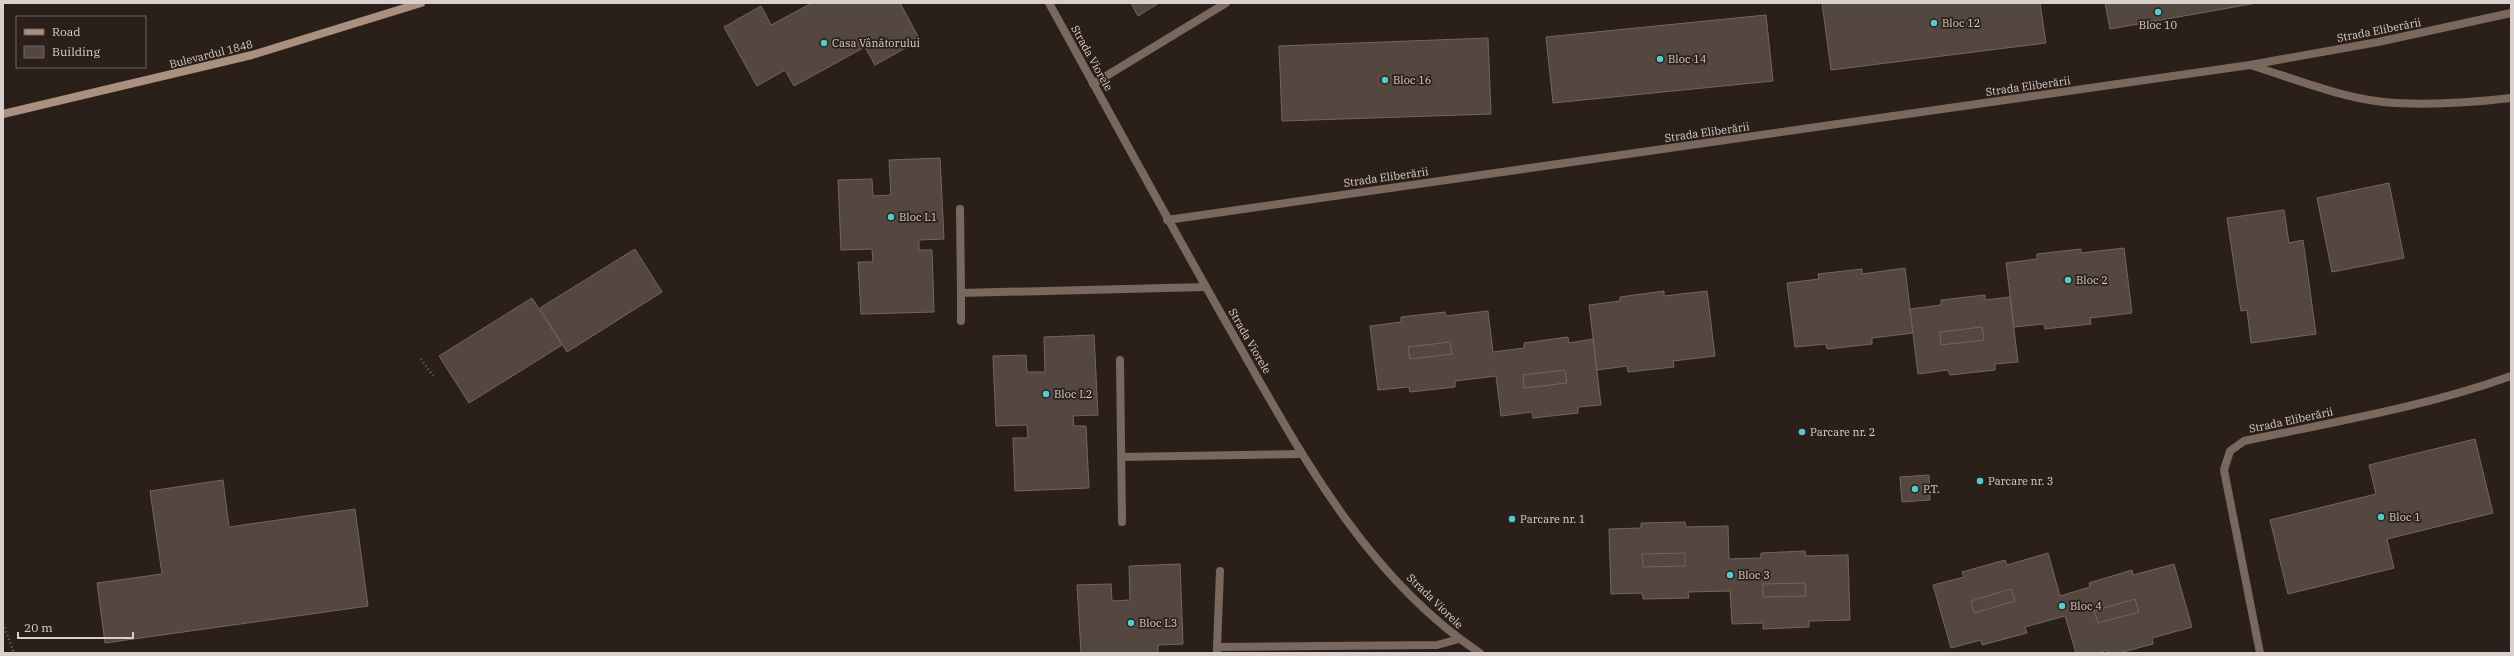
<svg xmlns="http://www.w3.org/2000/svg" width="2514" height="656" font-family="'IBM Plex Serif',serif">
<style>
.building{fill:#54473f;stroke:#74665f}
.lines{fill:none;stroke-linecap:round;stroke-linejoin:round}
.path{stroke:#756b65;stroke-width:2.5;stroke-dasharray:1 3;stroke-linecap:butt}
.lane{stroke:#79685e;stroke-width:8}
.street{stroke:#79685e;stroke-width:8}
.secondary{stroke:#ab8f7f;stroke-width:8}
.poi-dot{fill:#51ccd4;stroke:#2b2019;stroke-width:1.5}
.labels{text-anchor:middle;stroke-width:3.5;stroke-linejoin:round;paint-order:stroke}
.poi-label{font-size:11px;fill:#d8d0cc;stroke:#2b2019;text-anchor:start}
.street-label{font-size:11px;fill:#d8d0cc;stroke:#2b2019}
</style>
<rect width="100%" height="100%" fill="#2b2019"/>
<g class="building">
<path d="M812 3H900L920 40 875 65 865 47 794 86 785 70 757 86 724 27 761 6 771 25Z"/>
<path d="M1131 3H1159L1138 16Z"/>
<path d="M1822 3H2040L2046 43 1831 70Z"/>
<path d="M2105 3H2257L2110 29Z"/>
<path d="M1766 15 1773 81 1553 103 1546 37Z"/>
<path d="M1488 38 1491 114 1282 121 1279 46Z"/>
<path d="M940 158 944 239 919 240V250H932L934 312 861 314 858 262H873L872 249 841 250 838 180 872 179 873 196 891 195 889 160Z"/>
<path d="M2389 183 2404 258 2332 272 2317 198Z"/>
<path d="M2284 210 2289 243 2303 240 2316 334 2251 343 2247 310 2241 311 2227 218Z"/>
<path d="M2124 248 2132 313 2090 318 2091 324 2045 329 2044 324 2014 327 2006 263 2037 259V254L2081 249V253Z"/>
<path d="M635 249 662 292 567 352 540 308Z"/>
<path d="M1905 268 1913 333 1872 338V344L1827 349 1826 344 1795 347 1787 283 1819 279 1818 274 1862 269V274Z"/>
<path d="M1664 291V296L1707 291 1715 356 1673 361 1674 367 1628 372 1627 366 1597 370 1589 305 1620 301V297Z"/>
<path d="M1985 295V300L2010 297 2018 362 1995 364V370L1950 375 1948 370 1918 374 1910 309 1941 305V300Z"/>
<path d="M532 298 562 345 469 403 439 356Z"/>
<path d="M1488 311 1493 352 1524 348V343L1568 337 1569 343 1593 339 1601 405 1578 407V413L1533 418 1532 412 1501 416 1496 376 1455 381V387L1410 392 1409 387 1378 390 1370 326 1401 322V317L1445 312 1446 316Z"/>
<path d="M1982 327 1984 340 1941 345 1940 332Z"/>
<path d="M1094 335 1098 415 1073 416 1074 426H1086L1089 488 1015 491 1013 438H1028L1027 425 996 426 993 356 1026 355 1027 372H1045L1044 337Z"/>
<path d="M1450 342 1452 354 1410 359 1408 347Z"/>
<path d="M1565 370 1567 383 1524 388 1523 375Z"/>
<path d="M2475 439 2493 513 2387 539 2394 568 2288 594 2270 520 2376 494 2369 465Z"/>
<path d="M1929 475 1930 500 1902 502 1900 477Z"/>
<path d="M223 480 229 527 355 509 368 606 105 643 97 583 162 574 150 491Z"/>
<path d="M1685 522 1686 527 1728 526 1729 559 1761 558V553L1805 551 1806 556 1848 555 1850 620 1809 621V627L1763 629V623L1732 624 1730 591 1688 592 1689 598 1643 599 1642 593 1611 594 1609 529 1641 528V523Z"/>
<path d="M1685 553V566L1643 567 1642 554Z"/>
<path d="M2048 553 2060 596 2090 587 2089 583 2132 570 2133 575 2174 564 2192 627 2152 638 2153 644 2119 653H2108L2107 650 2097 653H2076L2065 616 2025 627 2027 633 1982 645 1981 640 1951 648 1933 585 1964 577 1962 572 2005 560 2007 565Z"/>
<path d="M1180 564 1183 644 1158 645V653H1081L1077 585 1111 584 1112 601 1130 600 1129 566Z"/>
<path d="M1805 583 1806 596 1763 597V584Z"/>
<path d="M2011 589 2015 601 1974 613 1971 601Z"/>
<path d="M2135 599 2139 612 2098 623 2094 611Z"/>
</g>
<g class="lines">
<g class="path">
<path d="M421 359 433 376"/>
<path d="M3 624 14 653"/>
</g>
<g class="lane">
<path d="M960 209 961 293"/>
<path d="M961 321V293L1206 287"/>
<path d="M1120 360 1122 522"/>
<path d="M1122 457 1301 454"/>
<path d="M1217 647 1220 571"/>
<path d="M1217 653V647L1437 645 1459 639"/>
</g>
<g class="street">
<path d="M1049 3C1107 108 1164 213 1223 317 1293 439 1360 573 1480 653"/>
<path d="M2253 66C2295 79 2339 97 2383 102 2426 106 2468 103 2511 98"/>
<path d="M1093 84 1226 3"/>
<path d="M1167 220 2250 65 2378 42 2511 13"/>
<path d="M2260 653 2224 470 2230 451 2244 441C2333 422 2425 407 2511 376"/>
</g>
<path class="secondary" d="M3 114 252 55 421 3"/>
</g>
<g class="poi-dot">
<circle cx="2158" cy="12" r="4"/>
<circle cx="1934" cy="23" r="4"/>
<circle cx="824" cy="43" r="4"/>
<circle cx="1660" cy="59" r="4"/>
<circle cx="1385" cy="80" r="4"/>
<circle cx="891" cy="217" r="4"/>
<circle cx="2068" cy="280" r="4"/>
<circle cx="1046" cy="394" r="4"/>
<circle cx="1802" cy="432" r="4"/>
<circle cx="1980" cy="481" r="4"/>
<circle cx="1915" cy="489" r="4"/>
<circle cx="2381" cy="517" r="4"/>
<circle cx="1512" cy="519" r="4"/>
<circle cx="1730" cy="575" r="4"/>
<circle cx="2062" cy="606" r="4"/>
<circle cx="1131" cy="623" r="4"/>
</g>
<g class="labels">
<g class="poi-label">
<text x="1942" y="27">Bloc 12</text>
<text x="2158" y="29" text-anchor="middle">Bloc 10</text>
<text x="832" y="47">Casa Vânătorului</text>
<text x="1668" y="63">Bloc 14</text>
<text x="1393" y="84">Bloc 16</text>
<text x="899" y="221">Bloc L1</text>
<text x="2076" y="284">Bloc 2</text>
<text x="1054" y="398">Bloc L2</text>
<text x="1810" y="436">Parcare nr. 2</text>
<text x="1988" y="485">Parcare nr. 3</text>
<text x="1923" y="493">P.T.</text>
<text x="2389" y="521">Bloc 1</text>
<text x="1520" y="523">Parcare nr. 1</text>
<text x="1738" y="579">Bloc 3</text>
<text x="2070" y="610">Bloc 4</text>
<text x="1139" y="627">Bloc L3</text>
</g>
<g class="street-label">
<text transform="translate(2379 30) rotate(-11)" y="4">Strada Eliberării</text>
<text transform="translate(211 54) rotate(-14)" y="4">Bulevardul 1848</text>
<text transform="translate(1092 58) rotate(61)" y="4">Strada Viorele</text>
<text transform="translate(2028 86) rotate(-8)" y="4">Strada Eliberării</text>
<text transform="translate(1707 132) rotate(-8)" y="4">Strada Eliberării</text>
<text transform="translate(1386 177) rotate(-8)" y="4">Strada Eliberării</text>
<text transform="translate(1250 341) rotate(60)" y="4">Strada Viorele</text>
<text transform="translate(2291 420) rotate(-12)" y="4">Strada Eliberării</text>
<text transform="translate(1435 601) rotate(44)" y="4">Strada Viorele</text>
</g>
</g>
<rect width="2514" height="656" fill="none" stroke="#d8d0cc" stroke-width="8"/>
<rect x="16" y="16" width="130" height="52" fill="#2b2019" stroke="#706661"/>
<rect x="24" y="29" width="20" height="6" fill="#ab8f7f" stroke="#706661"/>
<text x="52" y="36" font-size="12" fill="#d8d0cc">Road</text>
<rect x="24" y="46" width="20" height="12" fill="#54473f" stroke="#706661"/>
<text x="52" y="56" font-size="12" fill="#d8d0cc">Building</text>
<path d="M18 632v6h115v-6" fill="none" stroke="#d8d0cc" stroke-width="2"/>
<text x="24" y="632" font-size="12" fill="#d8d0cc" stroke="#2b2019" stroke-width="3" paint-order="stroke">20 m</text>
</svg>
